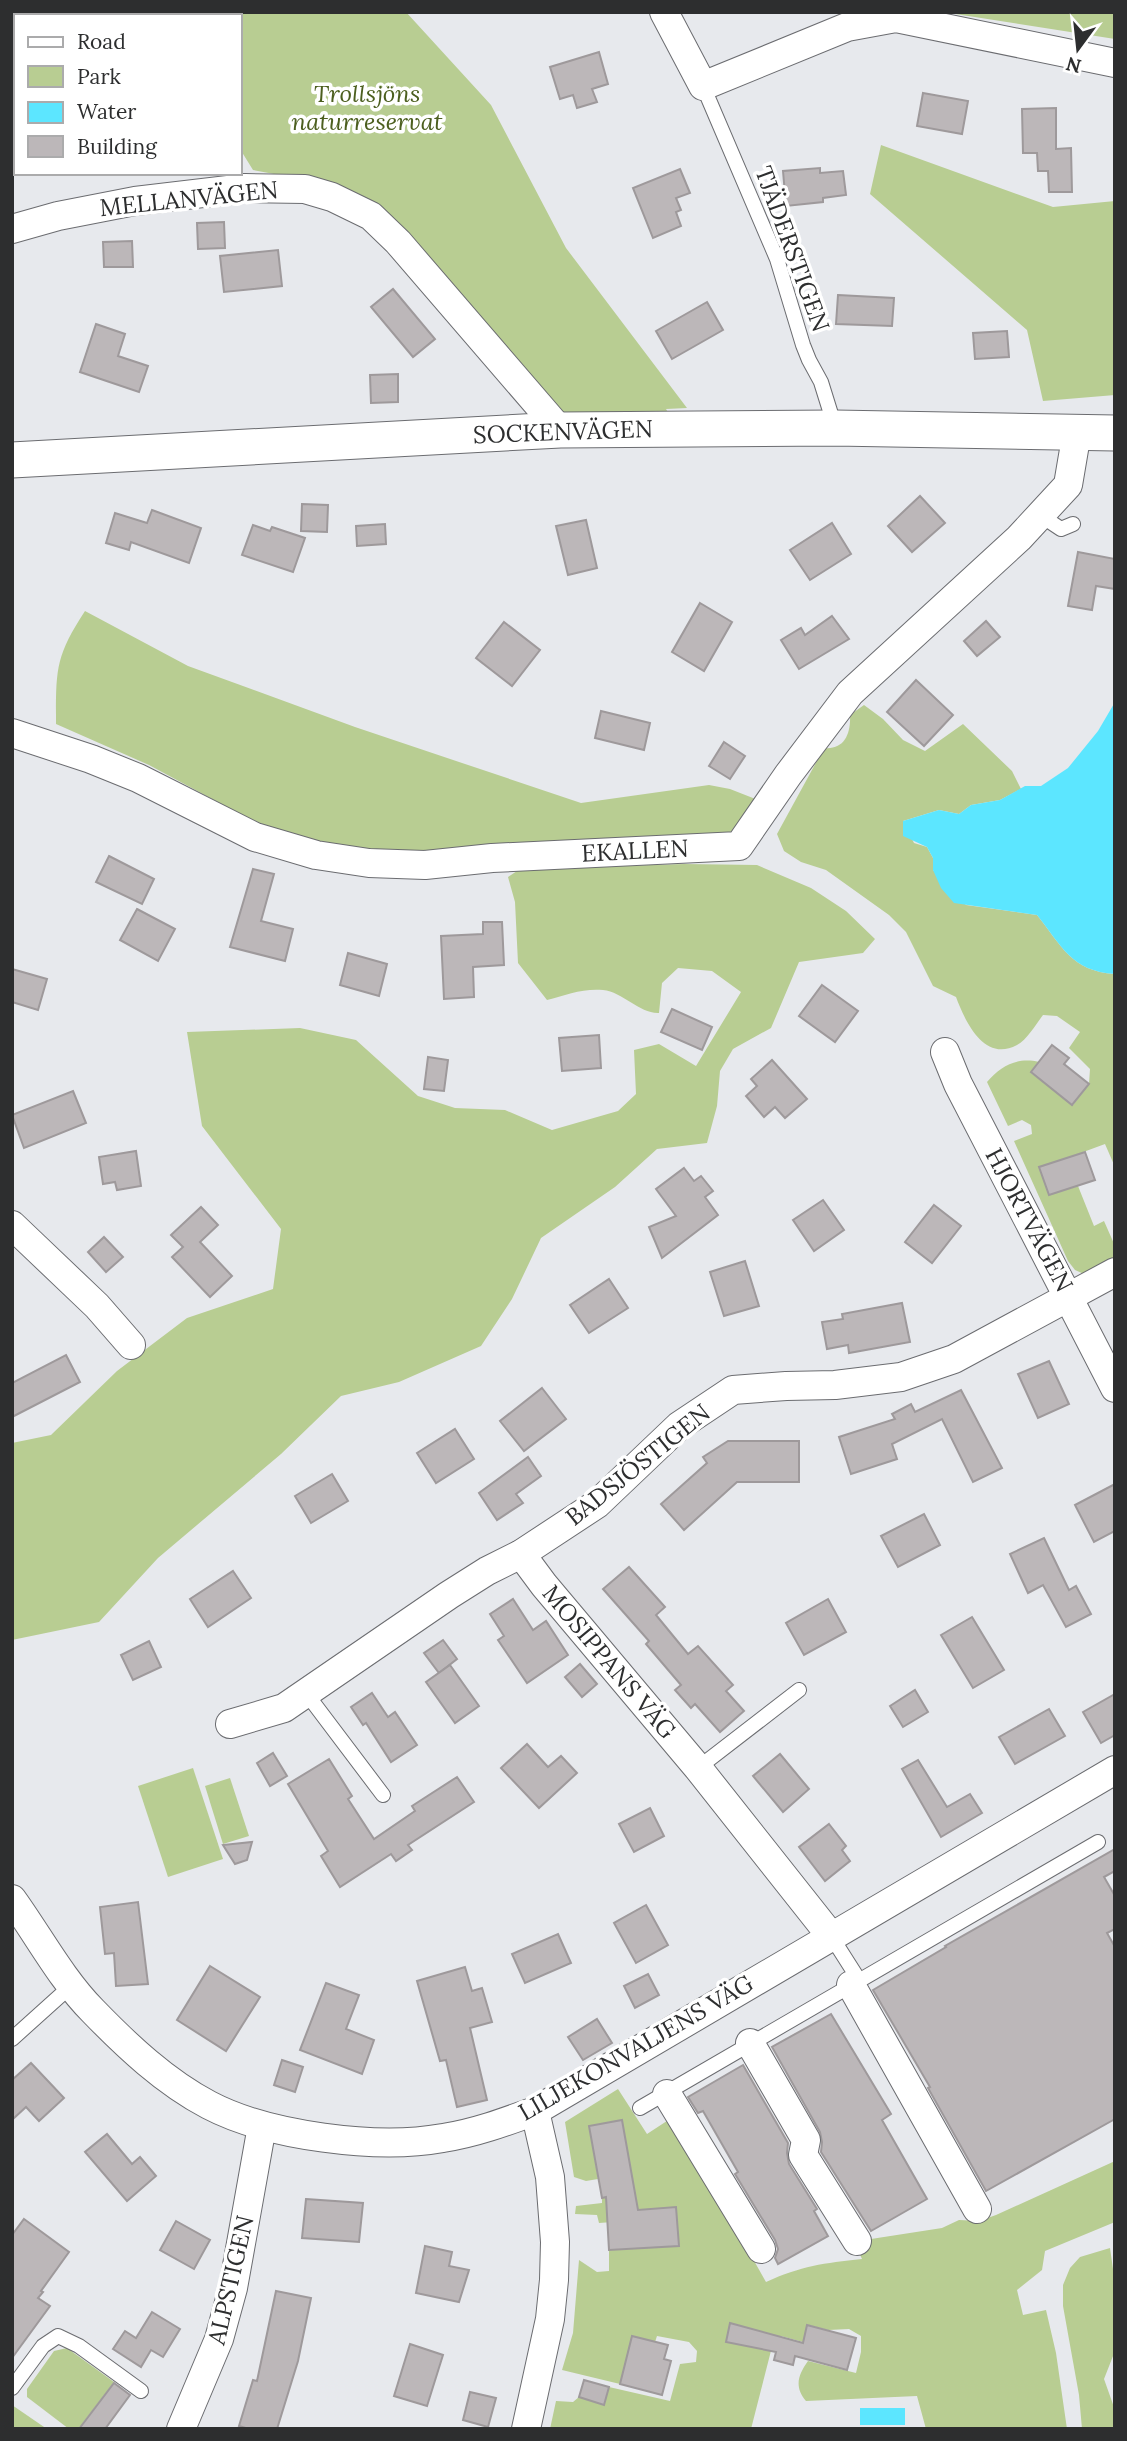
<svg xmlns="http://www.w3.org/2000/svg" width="1127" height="2441" font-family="Lora,serif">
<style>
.green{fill:#b8cd92}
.water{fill:#5ce6ff}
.building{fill:#bcb7b9;stroke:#9e999b;stroke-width:2}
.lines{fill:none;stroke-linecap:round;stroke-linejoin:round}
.service-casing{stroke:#6b6c70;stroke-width:16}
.minor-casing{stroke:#6b6c70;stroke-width:30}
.tertiary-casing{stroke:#6b6c70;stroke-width:37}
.service{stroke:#fff;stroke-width:14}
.minor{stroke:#fff;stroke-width:28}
.tertiary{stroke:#fff;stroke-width:35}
.labels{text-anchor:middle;stroke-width:7;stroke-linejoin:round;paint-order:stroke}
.park-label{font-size:24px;font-style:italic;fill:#4c5f1f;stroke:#fff}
.street-label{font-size:24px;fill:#2d2e2f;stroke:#fff}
</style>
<rect width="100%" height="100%" fill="#e7e9ed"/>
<g class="green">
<path d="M12 12H406L491 105 566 248 687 408 666 409 671 417 566 419 465 302 295 178 253 170 240 149V16H16V28H12Z"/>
<path d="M1115 12V39L949 13V12Z"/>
<path d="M881 145 1053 207 1115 201V395L1043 401 1027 330 870 194Z"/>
<path d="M85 611 188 666 355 727 581 803 709 785 730 789 758 800 742 826 730 832 704 840 436 851H380L318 846 282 833 240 814 149 765 56 724C56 670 55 657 85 611Z"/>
<path d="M864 705 883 719 903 740 925 751 963 724 1012 771 1021 789 1000 800 971 805 959 814 939 810 903 821 914 843 927 847 933 858V870L966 905 1037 915C1062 946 1071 971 1115 974V1167L1105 1144 1040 1168 1049 1195 1078 1186 1094 1226 1104 1221 1115 1246V1260L1084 1274 1075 1270 1068 1261 1014 1141 1032 1134 1031 1125 1022 1120 1008 1126 987 1082C1001 1066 1017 1057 1039 1062L1031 1073 1073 1105 1089 1084 1090 1069 1069 1048 1080 1032 1057 1016 1043 1015C1036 1024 1027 1040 1017 1045 984 1063 965 1021 956 997L933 986 906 932 889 915 826 870 801 862 784 851 777 834 824 748C844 750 851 734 850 715Z"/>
<path d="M684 864 757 865 811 888 846 911 875 939 863 953 799 962 771 1028 733 1049 720 1071 717 1106 707 1143 657 1149 615 1187 541 1238 512 1299 481 1346 399 1382 341 1396 281 1454 158 1558 99 1622 12 1640V1443L51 1435 117 1371 187 1318 273 1289 281 1229 202 1126 187 1032 300 1028 356 1040 418 1096 455 1108 505 1110 552 1130 618 1111 636 1094 634 1050 659 1044 696 1066 741 992 712 971 678 968 662 983 659 1013C640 1014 623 992 603 990 584 988 565 995 547 1000L518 963 515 902 508 877 520 869Z"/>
<path d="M193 1768 223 1859 168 1877 138 1786Z"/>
<path d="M230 1778 249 1836 223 1844 205 1786Z"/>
<path d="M618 2089 647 2134 673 2117 766 2282C801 2266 824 2263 862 2259L856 2246 871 2239 942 2228 959 2220 979 2221 996 2215 1115 2161V2222L1045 2251 1042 2270 1017 2290 1023 2315 1046 2310 1056 2353 1067 2429H926L917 2396 806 2401C794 2387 798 2375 808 2361L856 2373 861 2352V2336L849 2329 828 2330 808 2325 803 2342 781 2336 780 2339H774L751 2429H550L556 2401 573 2402 579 2397 604 2405 609 2387 670 2401 680 2364 696 2362 697 2351 689 2342 657 2336 655 2342 633 2336 620 2384 562 2370 573 2333 579 2260 597 2272 609 2271V2250L678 2246 676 2207 626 2211V2221L599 2223 597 2215 575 2214 576 2206 602 2203V2198L635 2192 589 2126 598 2179 586 2181 574 2177 565 2122Z"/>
<path d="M1110 2248 1115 2283V2351L1104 2379 1115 2410 1113 2429H1082L1079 2395 1063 2306V2285L1070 2268 1080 2257Z"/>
<path d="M67 2348 114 2382 82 2424 87 2429H69L27 2397V2389L54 2351Z"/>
<path d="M12 2405 47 2429H12Z"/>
</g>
<g class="water">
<path d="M1115 702V974C1071 971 1062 946 1037 915L954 903 941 888 933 870V858L927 847 903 836V821L939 810 959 814 971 805 1000 800 1025 786H1041L1068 768 1098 731Z"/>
<rect x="860" y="2408" width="45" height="17"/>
</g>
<g class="building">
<path d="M599 52 608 84 592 89 597 102 577 108 573 95 560 99 550 67Z"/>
<path d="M923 93 968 101 962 134 917 126Z"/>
<path d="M1056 108V149L1071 148 1072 192H1049L1048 171H1038L1037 153H1023L1022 109Z"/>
<path d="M820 168V173L843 171 846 195 823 198V202L786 206 783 171Z"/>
<path d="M680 169 690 193 676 198 681 210 676 212 681 226 653 238 633 188Z"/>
<path d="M224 222 225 248 198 249 197 223Z"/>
<path d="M132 241 133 267H104L103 242Z"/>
<path d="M278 250 282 286 224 292 220 256Z"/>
<path d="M393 289 435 339 413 357 371 307Z"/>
<path d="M838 295 894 298 892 326 836 324Z"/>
<path d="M707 302 723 330 672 359 656 331Z"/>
<path d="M96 324 125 334 118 356 148 366 139 392 80 372Z"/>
<path d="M1007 331 1009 357 975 359 973 333Z"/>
<path d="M398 374V402L371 403 370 375Z"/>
<path d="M920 496 945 523 912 552 888 526Z"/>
<path d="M302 504 328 505 327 532 301 531Z"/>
<path d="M152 510 201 528 189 563 131 542 129 550 106 543 115 513 147 523Z"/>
<path d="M586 520 597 568 568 575 556 526Z"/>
<path d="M832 523 851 554 810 580 790 550Z"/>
<path d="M385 524 386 544 357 546 356 526Z"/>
<path d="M253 525 270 531 272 527 305 538 293 572 242 555Z"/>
<path d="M1078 552 1115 559V589L1096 586 1092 610 1068 606Z"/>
<path d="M700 603 732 622 704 671 672 652Z"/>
<path d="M832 616 849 639 799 669 781 640 801 628 805 635Z"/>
<path d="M986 621 1000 637 977 656 964 641Z"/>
<path d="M504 622 540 650 512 686 476 658Z"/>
<path d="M916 680 953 715 924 746 887 712Z"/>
<path d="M601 711 650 723 644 750 595 738Z"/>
<path d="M724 742 745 756 730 779 709 766Z"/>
<path d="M109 856 154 879 142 904 96 882Z"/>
<path d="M253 869 274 874 261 921 293 929 285 961 230 947Z"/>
<path d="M137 909 175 929 158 961 120 940Z"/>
<path d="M483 922H502L504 965 473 967 474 997 444 999 441 936 483 934Z"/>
<path d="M348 953 387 964 379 996 340 985Z"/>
<path d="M12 969 47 979 38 1010 12 1002Z"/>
<path d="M822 985 858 1011 835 1042 799 1016Z"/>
<path d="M672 1009 712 1027 702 1050 661 1032Z"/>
<path d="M599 1035 601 1068 562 1071 559 1038Z"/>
<path d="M1052 1045 1069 1058 1064 1064 1089 1084 1072 1105 1031 1072Z"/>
<path d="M428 1057 448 1060 444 1091 424 1089Z"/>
<path d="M772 1060 807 1099 785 1118 775 1107 764 1117 746 1096 757 1086 751 1079Z"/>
<path d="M73 1091 86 1123 24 1148 12 1115Z"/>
<path d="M136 1151 141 1186 117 1190 115 1182 103 1184 99 1157Z"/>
<path d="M1085 1152 1095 1180 1049 1195 1039 1167Z"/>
<path d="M684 1168 694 1181 701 1176 713 1191 705 1197 718 1215 662 1258 649 1227 676 1216 656 1189Z"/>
<path d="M823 1200 844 1230 814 1251 793 1220Z"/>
<path d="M934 1205 961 1226 932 1263 905 1242Z"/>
<path d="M201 1207 218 1225 200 1242 232 1276 210 1297 172 1257 183 1247 171 1235Z"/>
<path d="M104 1237 123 1257 106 1272 88 1252Z"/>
<path d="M745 1261 759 1306 724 1316 710 1272Z"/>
<path d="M609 1279 628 1308 589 1333 570 1305Z"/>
<path d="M902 1303 910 1342 849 1353 848 1345 827 1349 822 1322 843 1319 842 1314Z"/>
<path d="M66 1355 80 1382 12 1417V1383Z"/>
<path d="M1049 1361 1069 1404 1038 1418 1018 1374Z"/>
<path d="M542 1388 566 1419 524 1451 500 1421Z"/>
<path d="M961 1390 1002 1468 973 1482 942 1419 892 1444 897 1459 851 1474 839 1437 895 1419 892 1414 911 1404 915 1412Z"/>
<path d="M455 1429 474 1459 436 1483 417 1453Z"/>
<path d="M728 1441H799V1482H737L684 1530 661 1504 707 1463 703 1457Z"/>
<path d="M528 1457 541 1476 516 1494 523 1503 497 1520 479 1493Z"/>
<path d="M332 1474 348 1501 311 1523 295 1496Z"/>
<path d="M1115 1484V1531L1094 1542 1075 1505Z"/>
<path d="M924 1514 940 1545 898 1567 881 1536Z"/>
<path d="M1044 1538 1069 1590 1076 1586 1091 1614 1066 1627 1043 1585 1028 1593 1010 1554Z"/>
<path d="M629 1567 665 1607 656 1615 688 1654 698 1646 733 1685 726 1691 744 1711 720 1732 695 1704 691 1708 675 1690 681 1685 646 1644 649 1641 603 1589Z"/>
<path d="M233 1571 251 1598 208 1627 190 1599Z"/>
<path d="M513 1599 533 1630 546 1621 568 1655 527 1683 498 1640 504 1636 490 1614Z"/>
<path d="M828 1599 846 1632 804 1655 786 1623Z"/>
<path d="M972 1617 1004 1670 973 1688 941 1635Z"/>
<path d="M443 1640 457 1659 439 1673 424 1653Z"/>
<path d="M149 1641 161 1667 133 1680 121 1655Z"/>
<path d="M580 1664 597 1684 582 1697 565 1677Z"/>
<path d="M450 1665 479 1706 455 1723 426 1682Z"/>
<path d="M915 1690 928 1712 903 1727 890 1706Z"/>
<path d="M372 1693 388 1717 395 1712 417 1745 391 1762 366 1723 363 1725 351 1707Z"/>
<path d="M1115 1694V1735L1101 1743 1083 1712Z"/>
<path d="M1049 1709 1065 1736 1015 1764 999 1737Z"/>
<path d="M527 1744 548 1767 561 1756 577 1773 539 1808 501 1768Z"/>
<path d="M273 1753 287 1776 270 1786 257 1763Z"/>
<path d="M780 1754 809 1789 783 1812 753 1776Z"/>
<path d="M329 1759 352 1796 348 1799 374 1839 415 1811 412 1806 457 1777 474 1802 408 1845 412 1850 396 1861 391 1854 340 1887 321 1856 328 1851 288 1784Z"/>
<path d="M918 1760 947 1807 970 1794 982 1813 941 1837 902 1769Z"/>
<path d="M650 1808 664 1836 634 1852 619 1824Z"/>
<path d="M829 1824 846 1846 842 1850 850 1861 825 1881 799 1847Z"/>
<path d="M252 1842 247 1860 235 1864 223 1845Z"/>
<path d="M1115 1849V1871L1104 1877 1115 1896V1929L1107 1933 1115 1947V2119L986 2191 928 2088 930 2087 873 1990 946 1947 945 1946Z"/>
<path d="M138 1902 148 1984 116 1986 114 1953 105 1954 100 1907Z"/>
<path d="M646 1905 668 1945 636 1963 614 1923Z"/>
<path d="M558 1934 571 1963 525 1983 512 1954Z"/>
<path d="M210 1966 260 1997 226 2051 177 2020Z"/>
<path d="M465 1967 472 1991 482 1988 492 2022 470 2028 487 2100 457 2107 446 2060 440 2061 417 1981Z"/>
<path d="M648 1974 659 1995 635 2008 624 1986Z"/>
<path d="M326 1983 359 1995 346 2029 374 2040 362 2074 300 2050Z"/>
<path d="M831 2014 891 2114 882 2120 927 2199 871 2231 821 2152 822 2142 820 2132 772 2047Z"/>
<path d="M597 2019 612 2043 583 2060 568 2037Z"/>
<path d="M282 2060 303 2067 295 2092 274 2085Z"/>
<path d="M31 2063 64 2098 39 2121 26 2107 12 2120V2080Z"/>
<path d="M743 2065 788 2143 787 2153 789 2164 817 2209 814 2211 828 2236 778 2264 775 2258 778 2249 775 2240 735 2174 738 2172 703 2111 698 2113 688 2097Z"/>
<path d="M622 2120 638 2210 676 2207 679 2246 609 2250 606 2197 602 2198 589 2126Z"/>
<path d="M107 2134 132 2164 140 2157 156 2176 127 2201 85 2152Z"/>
<path d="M306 2199 363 2203 359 2242 302 2238Z"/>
<path d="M24 2219 69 2252 41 2291 43 2292 38 2298 50 2306 12 2358V2235Z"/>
<path d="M176 2221 210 2240 194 2269 160 2250Z"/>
<path d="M425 2246 452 2252 449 2266 469 2270 459 2302 416 2293Z"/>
<path d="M276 2291 311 2298 298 2361 277 2429H249L239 2426 253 2380 257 2381Z"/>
<path d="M152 2312 180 2329 163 2357 151 2350 141 2367 113 2349 125 2331 136 2338Z"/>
<path d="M730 2323 803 2343 807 2325 856 2338 847 2370 795 2356 793 2365 774 2360 776 2352 726 2342Z"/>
<path d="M632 2336 668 2345 664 2359 671 2361 662 2395 620 2384Z"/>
<path d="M410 2344 443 2355 427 2406 394 2396Z"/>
<path d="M584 2380 609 2387 604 2405 579 2397Z"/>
<path d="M114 2383 130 2395 105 2429H79Z"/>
<path d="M470 2392 496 2398 488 2427 463 2420Z"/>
</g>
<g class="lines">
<g class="service-casing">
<g id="service">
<path d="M703 86 777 259 803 345 809 360 821 382 835 427"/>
<path d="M1040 515 1061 529 1073 524"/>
<path d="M306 1693 383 1795"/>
<path d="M698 1768 799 1690"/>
<path d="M831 1936 859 1980"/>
<path d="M12 2039 72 1985"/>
<path d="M640 2108 1098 1842"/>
<path d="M12 2388 43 2346 58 2336 79 2346 141 2391"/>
</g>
</g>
<g class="minor-casing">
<g id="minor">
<path d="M664 12 703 86 847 27 896 18 1115 63"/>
<path d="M12 229 58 216 135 201 245 188 305 189 332 197 371 216 398 242 560 430"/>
<path d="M12 733 91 759 138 778 255 837 316 855 369 863 425 865 492 858 739 846 788 775 850 693 1019 538 1068 485 1077 432"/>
<path d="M945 1052 958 1084 1115 1388"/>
<path d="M12 1225 97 1306 131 1345"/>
<path d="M521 1554 544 1585 698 1768 831 1936"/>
<path d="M230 1724 284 1708 449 1595 487 1571 521 1554 597 1504 679 1426 733 1390 786 1386 835 1385 901 1377 954 1359 1115 1272"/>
<path d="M12 1899C38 1935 62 1980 93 2011 127 2046 165 2082 209 2105 268 2136 377 2150 443 2138 475 2133 505 2122 535 2111L1115 1770"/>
<path d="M851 1985 977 2209"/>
<path d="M750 2043 806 2140 803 2155 857 2241"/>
<path d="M667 2094 761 2249"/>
<path d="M181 2429 219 2339 233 2288 262 2126"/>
<path d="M526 2429 550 2319 554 2280 555 2242 550 2177 535 2111"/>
</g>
</g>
<g class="tertiary-casing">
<path id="tertiary" d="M12 460 560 430 835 428 1115 433"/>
</g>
<use href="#service" class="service"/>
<use href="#minor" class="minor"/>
<use href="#tertiary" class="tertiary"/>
</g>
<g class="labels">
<g class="park-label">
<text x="367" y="102">Trollsjöns<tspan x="367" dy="28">naturreservat</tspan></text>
</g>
<g class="street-label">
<text transform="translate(189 199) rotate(-6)" y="8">MELLANVÄGEN</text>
<text transform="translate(792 249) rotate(70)" y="8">TJÄDERSTIGEN</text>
<text transform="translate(563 432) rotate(-2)" y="8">SOCKENVÄGEN</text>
<text transform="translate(635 851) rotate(-3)" y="8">EKALLEN</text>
<text transform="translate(1029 1220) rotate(62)" y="8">HJORTVÄGEN</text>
<text transform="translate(638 1465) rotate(-39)" y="8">BADSJÖSTIGEN</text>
<text transform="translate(609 1662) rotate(50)" y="8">MOSIPPANS VÄG</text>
<text transform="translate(636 2048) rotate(-30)" y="8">LILJEKONVALJENS VÄG</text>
<text transform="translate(231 2280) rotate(-77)" y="8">ALPSTIGEN</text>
</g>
</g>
<rect width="1127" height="2441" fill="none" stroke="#2d2e2f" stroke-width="28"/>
<rect x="14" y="14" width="228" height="161" fill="#ffffff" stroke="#ababac" stroke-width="2"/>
<rect x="28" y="37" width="35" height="10" fill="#ffffff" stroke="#ababac" stroke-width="2"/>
<text x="77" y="49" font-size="21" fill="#2d2e2f">Road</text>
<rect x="28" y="66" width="35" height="21" fill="#b8cd92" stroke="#ababac" stroke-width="2"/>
<text x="77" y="84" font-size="21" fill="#2d2e2f">Park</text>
<rect x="28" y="102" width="35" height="21" fill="#5ce6ff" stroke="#ababac" stroke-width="2"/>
<text x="77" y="119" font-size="21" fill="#2d2e2f">Water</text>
<rect x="28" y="136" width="35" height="21" fill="#bcb7b9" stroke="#ababac" stroke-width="2"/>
<text x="77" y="154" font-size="21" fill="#2d2e2f">Building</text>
<g transform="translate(1078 49) rotate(195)" stroke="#ffffff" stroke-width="5" paint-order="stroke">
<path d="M0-5L12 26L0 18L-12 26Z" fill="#2d2e2f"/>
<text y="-10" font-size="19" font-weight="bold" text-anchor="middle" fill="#2d2e2f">N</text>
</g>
</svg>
